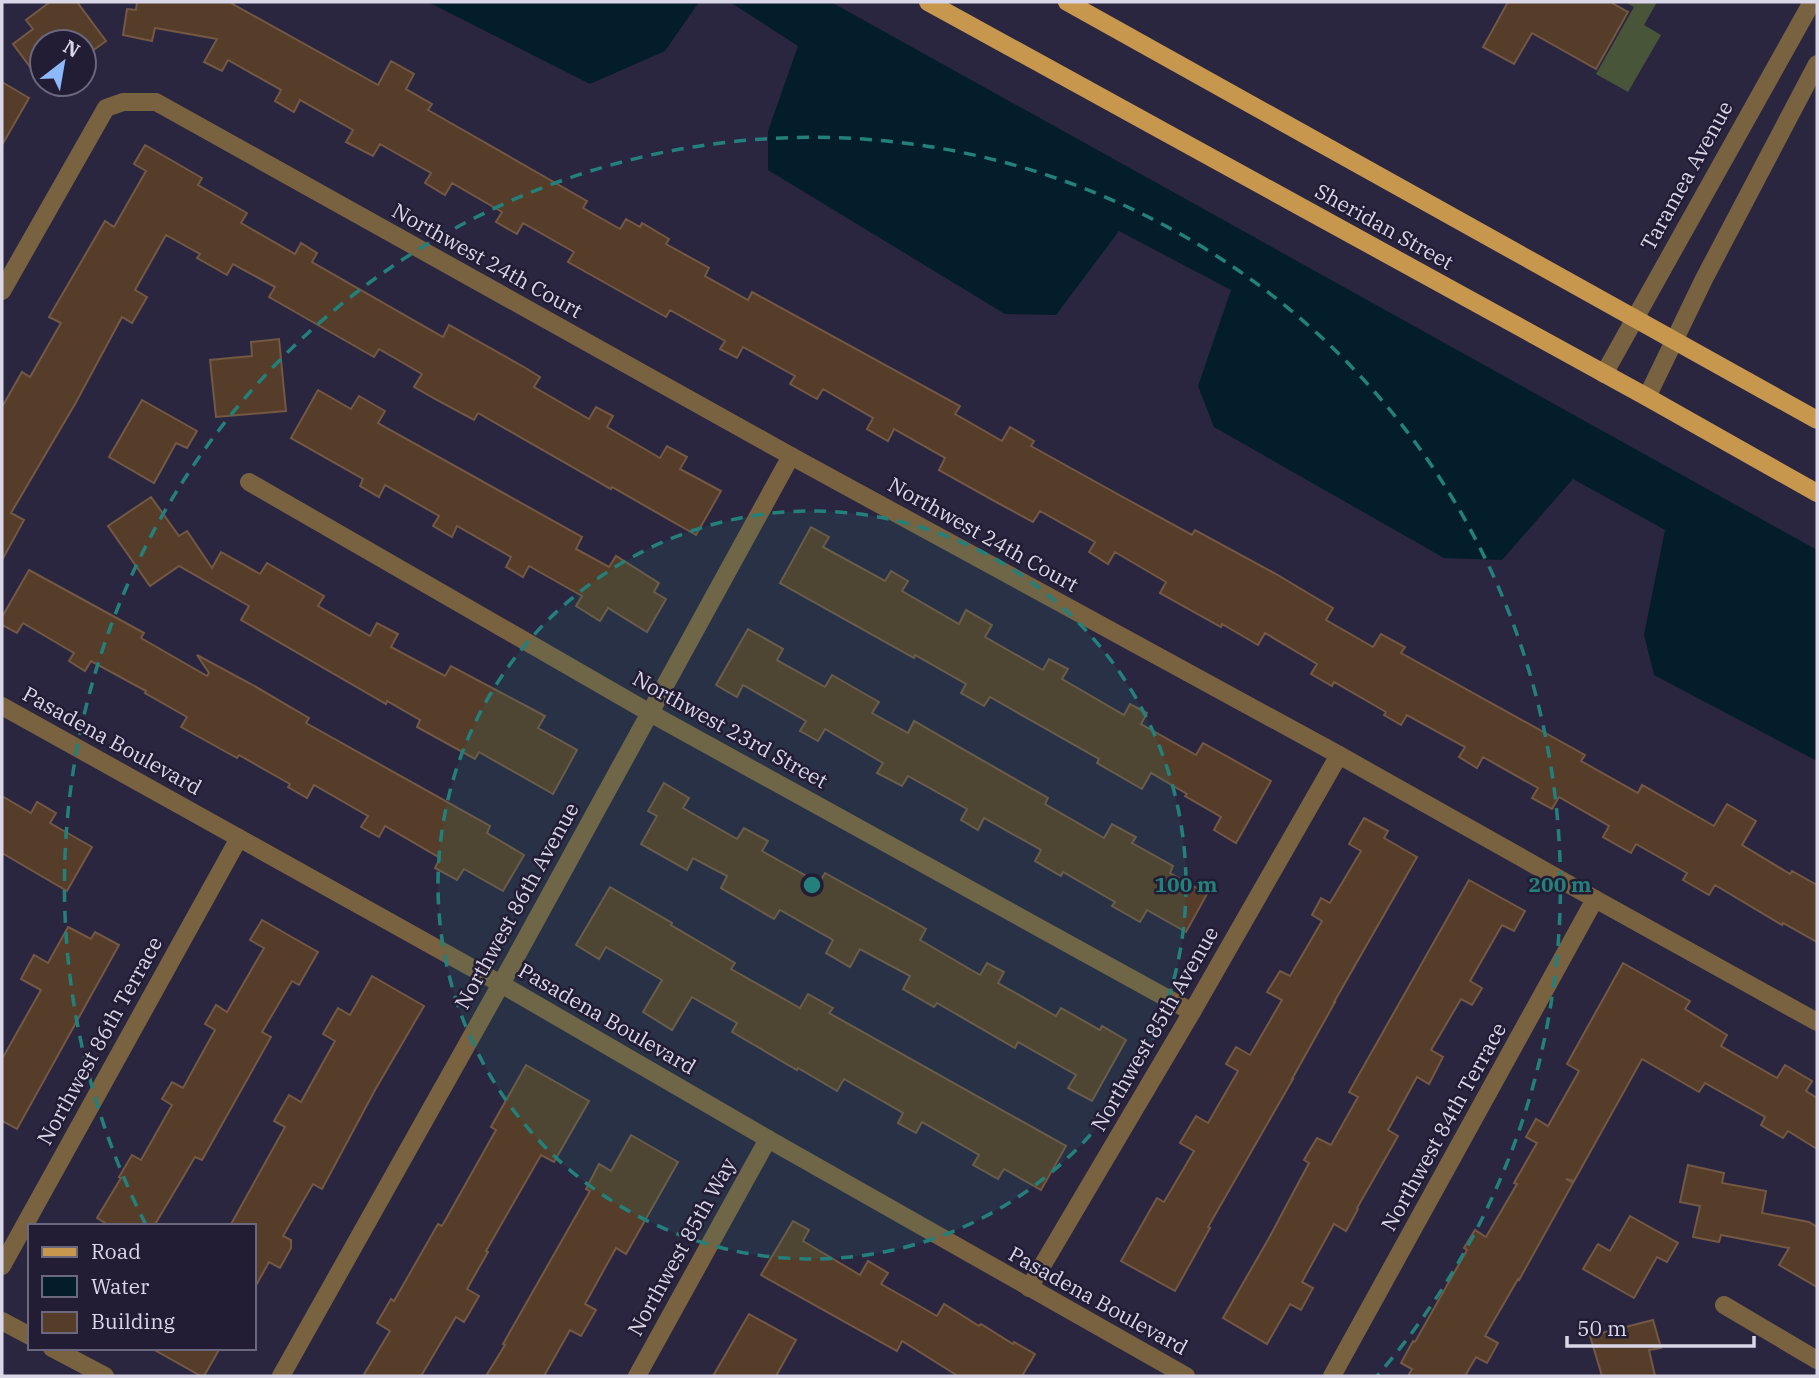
<svg xmlns="http://www.w3.org/2000/svg" width="1819" height="1378" font-family="'IBM Plex Serif',serif">
<style>
.green{fill:#495539}
.water{fill:#031d2a}
.building{fill:#553d29;stroke:#735844;stroke-width:2}
.lines{fill:none;stroke-linecap:round;stroke-linejoin:round}
.minor{stroke:#796240;stroke-width:18}
.primary{stroke:#c7974e;stroke-width:18}
.ring{fill:none;stroke:#23807a;stroke-width:3.5;stroke-dasharray:12 9}
.labels{text-anchor:middle;stroke-width:5;stroke-linejoin:round;paint-order:stroke}
.street-label{font-size:21px;fill:#d9d7e8;stroke:#221c35}
.centre{fill:#23807a;stroke:#221c35;stroke-width:3.5}
.ring-label{font-size:21px;text-anchor:middle;font-weight:bold;fill:#23807a;stroke:#221c35;stroke-width:5;stroke-linejoin:round;paint-order:stroke}
</style>
<rect width="100%" height="100%" fill="#2b2640"/>
<path class="green" d="M1625 2H1657L1644 25 1661 35 1628 92 1596 74 1634 7Z"/>
<g class="water">
<path d="M428 2H699L665 51 590 84Z"/>
<path d="M730 2H831L1817 550V761L1654 675 1644 635 1665 530 1573 479 1502 560 1444 558 1214 427 1198 386 1231 290 1119 231 1056 315 1005 314 768 170V131L798 46Z"/>
</g>
<g class="building">
<path d="M50 2H77L106 41 88 54 84 49V42H42V83L13 44 33 29 26 20Z"/>
<path d="M137 2H229L378 85 391 61 414 74 406 89 432 104 428 110 587 201 583 208 620 229 626 219 640 227 642 223 669 239 666 244 709 268 705 276 748 300 752 292 960 406 955 414 1002 441 1010 427 1034 441 1031 446 1121 496 1192 535 1195 530 1276 574 1333 608 1326 620 1373 647 1381 634 1405 647 1401 653 1585 755 1581 761 1638 793 1642 785 1714 826 1727 804 1756 821 1742 845 1790 874 1792 871 1817 885V942L1783 923 1782 925 1715 885 1709 895 1683 880 1687 873 1636 844 1631 853 1603 837 1609 826 1559 797 1552 809 1532 798 1538 788 1483 757 1477 768 1459 757 1465 747 1407 715 1401 725 1384 715 1386 712 1334 682 1332 686 1311 674 1317 664 1265 633 1258 645 1222 624 1221 627 1160 593 1166 582 1115 552 1108 564 1089 552 1095 542 1040 511 1033 522 998 503 939 470 945 458 894 429 888 441 867 429 873 418 823 389 817 399 790 384 795 376 743 347 737 358 720 349 725 341 670 310 666 317 568 262 574 252 523 223 517 234 496 222 502 212 452 183 445 195 425 183 431 173 380 144 373 156 346 142 353 130 300 100 294 112 275 101 281 90 228 60 222 71 204 62 217 39 155 28 152 41 123 35 127 9 136 10Z"/>
<path d="M1508 2H1610L1628 12 1596 69 1532 33 1514 64 1483 47Z"/>
<path d="M2 82 29 98 2 145Z"/>
<path d="M145 145 202 178 198 185 247 213 241 223 295 254 301 243 317 253 312 262 443 337 449 325 524 367 540 377 534 387 589 419 596 407 613 416 607 427 660 458 667 446 687 457 680 469 721 491 696 535 612 487 611 489 478 413 474 420 435 399 414 387 422 374 379 349 374 357 269 297 275 287 233 264 227 275 197 258 200 254 166 235 135 290 147 297 132 323 122 317 75 404 11 513 24 520 2 560V407L22 372 30 377 61 323 49 317 105 221 114 227 146 171 134 164Z"/>
<path d="M279 339 286 411 216 417 210 360 252 356 251 342Z"/>
<path d="M318 390 351 409 359 396 385 411 378 423 582 537 576 549 609 567 616 556 659 583 654 592 666 599 647 632 608 608 600 621 576 606 582 596 529 566 523 577 506 567 511 557 457 526 452 537 433 526 439 516 385 485 379 497 360 486 363 479 291 438Z"/>
<path d="M142 400 197 431 187 448 176 443 154 483 109 457Z"/>
<path d="M151 497 179 536 187 531 212 568 221 552 260 574 267 563 324 596 318 606 370 636 377 623 398 634 391 647 445 676 451 666 545 716 538 728 577 750 553 794 479 752 475 759 417 727 420 720 387 701 386 704 241 620 249 606 179 566 150 586 108 526Z"/>
<path d="M811 527 829 537 823 547 885 581 891 571 908 581 902 591 959 624 966 610 992 625 985 637 1043 670 1049 659 1068 669 1062 679 1124 715 1130 704 1147 713 1141 724 1196 755 1203 743 1271 781 1236 843 1214 830 1221 817 1185 796 1187 794 1151 773 1142 789 1097 763 1099 759 990 697 984 706 961 693 966 684 915 655 914 658 780 583Z"/>
<path d="M29 570 144 633 141 638 207 676 209 673 197 655 251 684 309 718 306 723 490 826 487 833 524 855 503 891 464 869 457 880 435 868 440 858 385 826 379 837 361 827 368 816 314 785 307 798 288 787 290 784 239 755 237 758 181 727 187 717 145 693 146 691 91 661 85 671 69 661 74 653 23 623 17 633 2 625V617Z"/>
<path d="M748 629 783 649 777 660 825 687 832 675 879 702 872 713 908 733 914 721 1048 798 1045 804 1104 838 1112 824 1136 837 1132 843 1173 866 1170 873 1207 894 1186 932 1147 910 1140 922 1112 906 1115 902 1063 872 1061 876 1035 861 1041 850 984 818 978 830 961 820 967 809 908 776 902 786 877 773 883 763 825 729 818 741 800 731 806 721 743 685 737 697 716 685Z"/>
<path d="M664 783 689 798 683 808 737 839 744 828 768 841 762 851 819 883 825 873 926 929 920 940 980 975 987 963 1004 972 998 983 1056 1016 1061 1008 1100 1030 1102 1026 1126 1040 1092 1101 1068 1088 1076 1075 1018 1042 1015 1048 937 1003 934 1007 903 989 910 976 860 949 850 967 826 953 833 940 780 910 774 919 721 888 727 876 693 858 687 870 641 844 657 816 648 811Z"/>
<path d="M2 796 31 813 37 802 56 813 50 823 92 847 67 891 2 853Z"/>
<path d="M1364 818 1388 831 1384 838 1417 857 1334 1002H1335L1292 1079H1293L1208 1227 1210 1228 1175 1291 1121 1261 1157 1198 1164 1202 1194 1151 1180 1143 1196 1116 1208 1123 1238 1071 1226 1064 1236 1047 1250 1055 1282 1000 1267 992 1280 971 1290 976 1322 921 1312 915 1321 898 1330 903 1361 851 1349 844Z"/>
<path d="M1469 880 1525 911 1514 931 1502 925 1470 981 1482 988 1472 1005 1461 999 1431 1050 1443 1057 1429 1084 1417 1077 1388 1130 1398 1136 1357 1208 1358 1209 1346 1231 1334 1224 1302 1282 1313 1288 1301 1310 1290 1304 1267 1344 1223 1318 1269 1238 1309 1163 1304 1160 1317 1138 1331 1145 1358 1097 1349 1092Z"/>
<path d="M610 887 672 923 671 925 735 963 731 969 800 1008 808 994 833 1008 829 1013 1066 1146 1041 1190 1004 1169 998 1179 973 1165 979 1155 922 1122 916 1133 898 1123 903 1113 844 1079 837 1091 798 1068 797 1070 732 1032 737 1023 692 997 672 1030 643 1012 662 980 606 947 599 959 576 945Z"/>
<path d="M262 920 318 952 299 985 292 981 262 1032 271 1037 202 1160 195 1157 154 1226H110L97 1218 121 1178 119 1177 132 1155 141 1160 172 1105 162 1099 172 1082 183 1088 215 1030 205 1024 216 1005 227 1012 264 948 250 940Z"/>
<path d="M68 927 91 939 95 932 119 945 17 1129 2 1121V1059L41 990 21 979 34 955 48 963Z"/>
<path d="M1623 963 1690 1001 1685 1009 1727 1035 1721 1046 1777 1078 1785 1065 1812 1081 1806 1091 1817 1098V1149L1788 1131 1783 1138 1761 1125 1765 1117 1705 1083 1699 1092 1642 1059 1574 1181 1566 1179 1573 1183 1519 1280 1518 1279 1485 1336 1498 1343 1487 1363 1476 1357 1465 1376H1408L1412 1369 1401 1363 1413 1341 1415 1342 1467 1250 1464 1248 1475 1230 1486 1237 1517 1184 1514 1183 1537 1143 1526 1137 1536 1119 1548 1126 1579 1071 1567 1064Z"/>
<path d="M372 976 424 1006 375 1090 322 1189 313 1184 283 1236 291 1240V1248L280 1268 269 1262 254 1289V1226H230L285 1127 274 1121 289 1095 301 1102 335 1041 323 1034 338 1008 350 1015Z"/>
<path d="M526 1065 589 1101 554 1162 541 1155 486 1251 488 1252 467 1289 479 1296 464 1322 456 1317 421 1376H363L390 1331 377 1323 391 1299 394 1301 438 1224 442 1226 496 1130 491 1127Z"/>
<path d="M631 1135 678 1162 626 1254 616 1248 585 1304 596 1310 581 1336 570 1330 544 1376H486L505 1345 503 1344 590 1191 586 1189 599 1164 611 1171Z"/>
<path d="M1688 1165 1724 1173 1722 1183 1766 1191 1762 1213 1809 1222 1817 1227V1287L1779 1265 1789 1248 1721 1235 1719 1242 1693 1237 1700 1206 1680 1202Z"/>
<path d="M1630 1216 1678 1243 1667 1262 1657 1257 1634 1298 1583 1269 1598 1244 1610 1251Z"/>
<path d="M793 1221 809 1230 803 1241 860 1275 868 1261 888 1273 881 1284 937 1316 944 1304 979 1326 981 1324 1013 1344 1014 1342 1035 1354 1022 1376H958L902 1341 897 1351 761 1275Z"/>
<path d="M749 1314 796 1340 776 1376H713Z"/>
<path d="M1653 1320 1661 1348 1649 1350 1655 1376H1602L1590 1336Z"/>
<path d="M151 1348H220L204 1376H201Z"/>
</g>
<g class="lines">
<g class="minor">
<path d="M2 291 106 108 123 102H156L791 456 1339 755 1595 899 1817 1022"/>
<path d="M1604 374 1812 2"/>
<path d="M1647 397 1704 279 1817 64"/>
<path d="M249 482 650 713 1192 1012"/>
<path d="M2 706 501 984 768 1139 1186 1376"/>
<path d="M2 1266 239 838"/>
<path d="M1029 1288 1192 1012 1339 755"/>
<path d="M1724 1305 1817 1360"/>
<path d="M2 1321 30 1336"/>
<path d="M52 1348 105 1376"/>
<path d="M281 1376 501 984 791 456"/>
<path d="M637 1376 768 1139"/>
<path d="M1332 1376 1595 899"/>
</g>
<g class="primary">
<path d="M928 2 1647 397 1817 493"/>
<path d="M1067 2 1817 420"/>
</g>
</g>
<circle cx="812" cy="885" r="374" fill="#23807a" fill-opacity=".12"/>
<g class="ring">
<circle cx="812" cy="885" r="374"/>
<path d="M146 1225A748 748 0 1 1 1377 1376"/>
</g>
<g class="labels">
<g class="street-label">
<text transform="translate(1687 176) rotate(-61)" y="7">Taramea Avenue</text>
<text transform="translate(1384 227) rotate(29)" y="7">Sheridan Street</text>
<text transform="translate(487 261) rotate(29)" y="7">Northwest 24th Court</text>
<text transform="translate(983 535) rotate(29)" y="7">Northwest 24th Court</text>
<text transform="translate(730 730) rotate(29)" y="7">Northwest 23rd Street</text>
<text transform="translate(112 741) rotate(29)" y="7">Pasadena Boulevard</text>
<text transform="translate(517 906) rotate(-61)" y="7">Northwest 86th Avenue</text>
<text transform="translate(607 1019) rotate(30)" y="7">Pasadena Boulevard</text>
<text transform="translate(1155 1029) rotate(-60)" y="7">Northwest 85th Avenue</text>
<text transform="translate(100 1041) rotate(-61)" y="7">Northwest 86th Terrace</text>
<text transform="translate(1444 1127) rotate(-61)" y="7">Northwest 84th Terrace</text>
<text transform="translate(682 1247) rotate(-61)" y="7">Northwest 85th Way</text>
<text transform="translate(1098 1301) rotate(29)" y="7">Pasadena Boulevard</text>
</g>
</g>
<circle cx="812" cy="885" r="10" class="centre"/>
<g class="ring-label">
<text x="1186" y="892">100 m</text>
<text x="1560" y="892">200 m</text>
</g>
<rect width="1819" height="1378" fill="none" stroke="#d9d7e8" stroke-width="7"/>
<rect x="28" y="1224" width="228" height="126" fill="#221c35" stroke="#6b677d" stroke-width="2"/>
<rect x="42" y="1247" width="35" height="10" fill="#c7974e" stroke="#6b677d" stroke-width="2"/>
<text x="91" y="1259" font-size="21" fill="#d9d7e8">Road</text>
<rect x="42" y="1276" width="35" height="21" fill="#031d2a" stroke="#6b677d" stroke-width="2"/>
<text x="91" y="1294" font-size="21" fill="#d9d7e8">Water</text>
<rect x="42" y="1312" width="35" height="21" fill="#553d29" stroke="#6b677d" stroke-width="2"/>
<text x="91" y="1329" font-size="21" fill="#d9d7e8">Building</text>
<g transform="translate(63 63) rotate(31)"><circle r="33" fill="#221c35" stroke="#6b677d" stroke-width="2"/>
<path d="M0-5L12 26L0 18L-12 26Z" fill="#8db9fc"/>
<text y="-10" font-size="19" font-weight="bold" text-anchor="middle" fill="#d9d7e8">N</text>
</g>
<path d="M1567 1336v10h187v-10" fill="none" stroke="#d9d7e8" stroke-width="3.5"/>
<text x="1577" y="1336" font-size="21" fill="#d9d7e8" stroke="#221c35" stroke-width="5" paint-order="stroke">50 m</text>
</svg>
